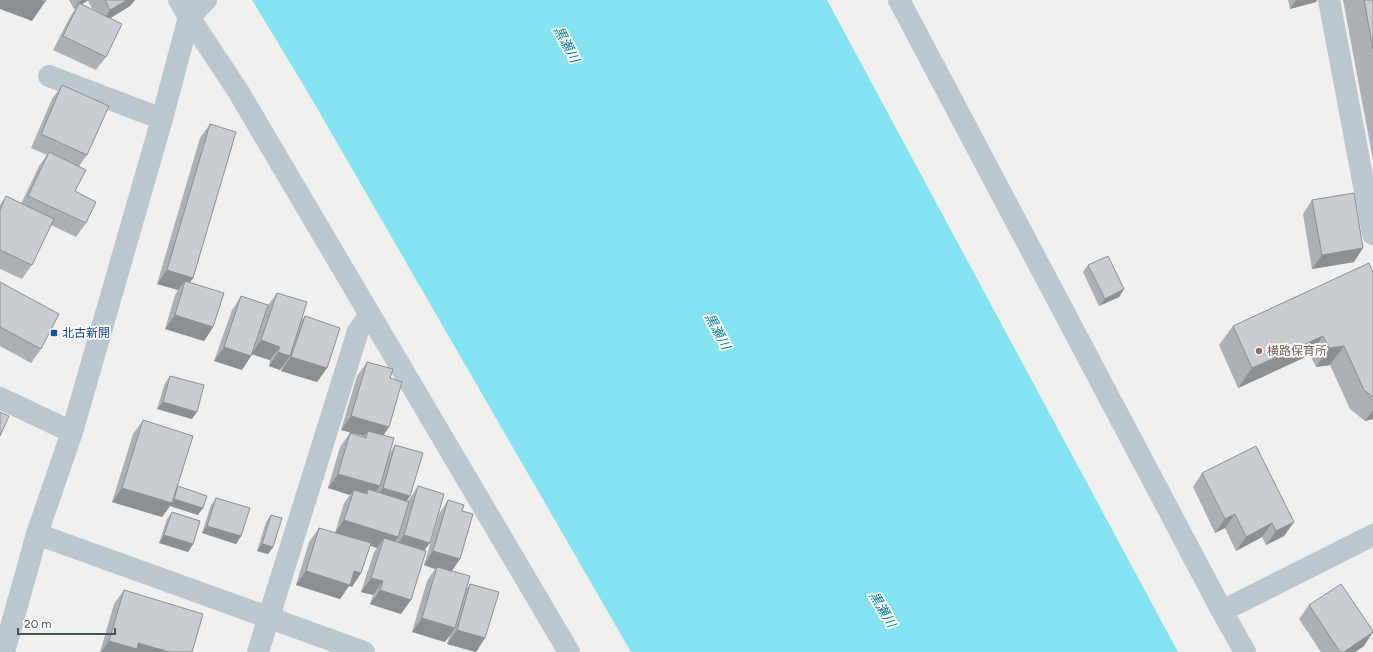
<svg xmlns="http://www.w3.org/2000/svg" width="1373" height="652" font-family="Figtree,'Noto Sans JP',sans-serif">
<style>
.water{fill:#83e3f2}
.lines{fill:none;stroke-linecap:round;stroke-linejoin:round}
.minor{stroke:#bbc7cf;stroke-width:22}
.wall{fill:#acafb4;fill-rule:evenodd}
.shaded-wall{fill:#8c8f92}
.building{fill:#c8ccd1;stroke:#8c8f92}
.transit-dot{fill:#1a4fb4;stroke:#fff;stroke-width:1.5}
.education-dot{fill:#8d6e63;stroke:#fff;stroke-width:1.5}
.labels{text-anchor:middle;stroke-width:3.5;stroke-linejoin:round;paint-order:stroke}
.transit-label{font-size:12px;fill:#164399;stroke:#fff;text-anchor:start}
.education-label{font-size:12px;fill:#785e54;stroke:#fff;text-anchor:start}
.water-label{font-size:13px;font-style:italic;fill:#057f93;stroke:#fff}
</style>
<rect width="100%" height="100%" fill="#f1eeee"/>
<path class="water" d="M252 0H827L1178 652H631L310 96Z"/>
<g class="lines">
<g class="minor">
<path d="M179 0 189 17 238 91 569 652"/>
<path d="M899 0 1222 611 1245 652"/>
<path d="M1329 0 1373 234"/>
<path d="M49 76 162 119"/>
<path d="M0 398 72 432"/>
<path d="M37 534 364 652"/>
<path d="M1222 611 1373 535"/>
<path d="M4 652 37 534 72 432 162 119 189 17 206 0"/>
<path d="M258 652 358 331 370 315"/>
</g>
</g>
<g class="wall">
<path d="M69 0H135L130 6 110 18 106 57 96 70 53 50 70 17 76 8 74 9ZM88 1 93 10 82 4Z"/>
<path d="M1288 0H1317L1316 2 1290 9Z"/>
<path d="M1343 0H1373V160Z"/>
<path d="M62 85 87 155 79 166 75 191 86 223 76 237 51 225 32 265 22 279 0 269V205L6 196 21 204 39 166 47 155 31 148 52 99Z"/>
<path d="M210 124 193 278 190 282 213 327 204 341 165 329 175 295 178 290 157 284 200 138Z"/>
<path d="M1312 200 1354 262 1312 269 1303 214Z"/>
<path d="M1088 265 1124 289 1119 297 1099 306 1083 272Z"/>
<path d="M1373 272V419L1365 421 1350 409 1330 365 1316 367 1310 355 1238 388 1219 345 1233 326Z"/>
<path d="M0 282 41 349 31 363 0 346Z"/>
<path d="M277 293 300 322 305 316 327 368 317 382 281 371 283 365 280 370 269 366 270 360 252 354 251 356 242 370 214 361 232 310 241 296 268 305Z"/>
<path d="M367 362 390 378 389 427 383 435 389 455 395 445 410 496 407 501H408L418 486 424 551 401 614 370 604 373 595 361 592 374 552 377 548 370 545 361 573 352 587 349 586 340 599 296 585 309 542 319 528 335 533 344 503 350 495 328 488 340 447 350 433 363 437 364 436 341 430 357 376Z"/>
<path d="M170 376 192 419 157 409 165 383Z"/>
<path d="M143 420 177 488 178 486 198 515 170 506 162 517 112 502 133 434Z"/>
<path d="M1202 473 1294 522 1284 536 1266 545 1262 537 1236 551 1225 528 1215 533 1193 487Z"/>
<path d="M216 498 241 536 236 544 202 533 211 505Z"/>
<path d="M448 500 462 511 460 559 452 571 466 590 470 584 485 638 476 652 447 644 450 635 445 642 412 632 427 581 435 569 424 565 439 514Z"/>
<path d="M172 512 193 544 188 552 159 543 167 519Z"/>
<path d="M271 515 273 547 268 554 257 551 266 522Z"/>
<path d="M124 590 192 652H100L114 604Z"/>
<path d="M1309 605 1364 646 1355 652H1321L1299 619Z"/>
</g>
<g class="shaded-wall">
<path d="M0 0H40L45 2 32 21 0 9Z"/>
<path d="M82 0H88L77 7 79 3 76 8 74 9 79 2Z"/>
<path d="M127 0H135L130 6 101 24 110 10Z"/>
<path d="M1296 0H1317L1316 2 1290 9Z"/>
<path d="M1363 248 1354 262 1312 269 1322 255Z"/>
<path d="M167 270 193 278 183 292 185 281 178 290 157 284Z"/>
<path d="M1124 289 1119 297 1099 306 1105 299Z"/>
<path d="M175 315 213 327 204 341 165 329Z"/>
<path d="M1323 336 1310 355 1238 388 1252 368Z"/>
<path d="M261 340 280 347 270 360 251 354Z"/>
<path d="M1344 346 1330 365 1316 367 1329 348Z"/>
<path d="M224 347 251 356 242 370 214 361Z"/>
<path d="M278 352 290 356 280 370 269 366Z"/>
<path d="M291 357 327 368 317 382 281 371Z"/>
<path d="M163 402 197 412 192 419 157 409Z"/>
<path d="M1373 410V419L1365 421Z"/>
<path d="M351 416 389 427 380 441 368 431 364 436 341 430Z"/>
<path d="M338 474 380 486 370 500 367 494 368 489 362 498 354 490 350 495 328 488Z"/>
<path d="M122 488 171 503 174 499 203 508 198 515 170 506 162 517 112 502Z"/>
<path d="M383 488 410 496 400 510 373 502Z"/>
<path d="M1235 514 1225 528 1215 533 1225 519Z"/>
<path d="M344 520 398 537 388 551 384 538 377 548 334 534Z"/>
<path d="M1294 522 1284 536 1266 545 1276 531Z"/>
<path d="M1272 523 1262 537 1236 551 1246 537Z"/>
<path d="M207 526 241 536 236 544 202 533Z"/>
<path d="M164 535 193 544 188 552 159 543Z"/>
<path d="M404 535 430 543 420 556 394 549Z"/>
<path d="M262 544 273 547 268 554 257 551Z"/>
<path d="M433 551 460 559 450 573 437 567 435 569 424 565Z"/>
<path d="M306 571H354L361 573 352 587 349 586 340 599 296 585Z"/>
<path d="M371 578 383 581 373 595 361 592Z"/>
<path d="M380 590 411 600 401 614 370 604Z"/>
<path d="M422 618 455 628 445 642 412 632Z"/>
<path d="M457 630 485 638 476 652 447 644Z"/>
<path d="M1373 632 1364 646 1355 652H1344Z"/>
<path d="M109 641 138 643 169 652H101Z"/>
</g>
<g class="building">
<path d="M40 0H46L45 2Z"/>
<path d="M105 0H127L110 10Z"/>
<path d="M1364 0H1373V49Z"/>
<path d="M79 3 122 24 106 57 63 36Z"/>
<path d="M62 85 109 106 87 155 41 134Z"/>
<path d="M210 124 236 132 193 278 167 270Z"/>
<path d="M49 152 86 170 75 191 96 202 86 223 28 196Z"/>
<path d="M1354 193 1363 248 1322 255 1312 200Z"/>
<path d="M6 196 54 219 32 265 0 250V210Z"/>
<path d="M1108 256 1124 289 1105 299 1088 265Z"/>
<path d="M1369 263 1373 272V397L1364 390 1344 346 1329 348 1323 336 1252 368 1233 326Z"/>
<path d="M185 281 224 293 213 327 175 315Z"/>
<path d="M0 282 59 314 41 349 0 327Z"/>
<path d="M277 293 307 302 290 356 278 352 280 347 261 340Z"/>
<path d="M241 296 268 305 251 356 224 347Z"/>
<path d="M305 316 340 328 327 368 291 357Z"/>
<path d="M367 362 393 369 390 378 402 382 389 427 351 416Z"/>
<path d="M170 376 204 385 197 412 163 402Z"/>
<path d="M0 412 9 416 0 436Z"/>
<path d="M143 420 193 436 172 503 122 488Z"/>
<path d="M368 431 394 438 380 486 338 474 350 433 366 438Z"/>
<path d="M395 445 423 453 410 496 383 488Z"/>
<path d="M1256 446 1294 522 1276 531 1272 523 1246 537 1235 514 1225 519 1202 473Z"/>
<path d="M178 486 207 496 203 508 174 499Z"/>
<path d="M418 486 444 494 430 543 404 535Z"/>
<path d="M368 489 409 502 398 537 344 520 354 490 367 494Z"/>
<path d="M216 498 250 508 241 536 207 526Z"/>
<path d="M448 500 464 505 462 511 473 514 460 559 433 551Z"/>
<path d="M172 512 200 521 193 544 164 535Z"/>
<path d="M271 515 282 518 273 547 262 544Z"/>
<path d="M319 528 371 543 361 573 354 571 350 585 306 571Z"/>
<path d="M384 538 426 551 411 600 380 590 383 581 371 578Z"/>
<path d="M437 567 470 576 455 628 422 618Z"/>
<path d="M470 584 499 592 485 638 457 630Z"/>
<path d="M1341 584 1373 631V632L1344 652H1340L1309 605Z"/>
<path d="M124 590 203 614 192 652H169L138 643 137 649 109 641Z"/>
</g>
<rect class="transit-dot" x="50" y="329" width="8" height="8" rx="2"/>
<circle class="education-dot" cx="1259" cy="351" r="4"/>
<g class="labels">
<g class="transit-label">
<text x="62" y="337">北古新開</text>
</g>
<g class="education-label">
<text x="1267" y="355">横路保育所</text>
</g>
<g class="water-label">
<text transform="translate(567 44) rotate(62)" y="5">黒瀬川</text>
<text transform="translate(718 331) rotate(62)" y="5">黒瀬川</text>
<text transform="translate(883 609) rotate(59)" y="5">黒瀬川</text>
</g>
</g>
<path d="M18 628v6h97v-6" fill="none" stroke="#45535d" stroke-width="2"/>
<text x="24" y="628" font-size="12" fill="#45535d" stroke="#ffffff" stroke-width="3" paint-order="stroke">20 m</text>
</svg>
